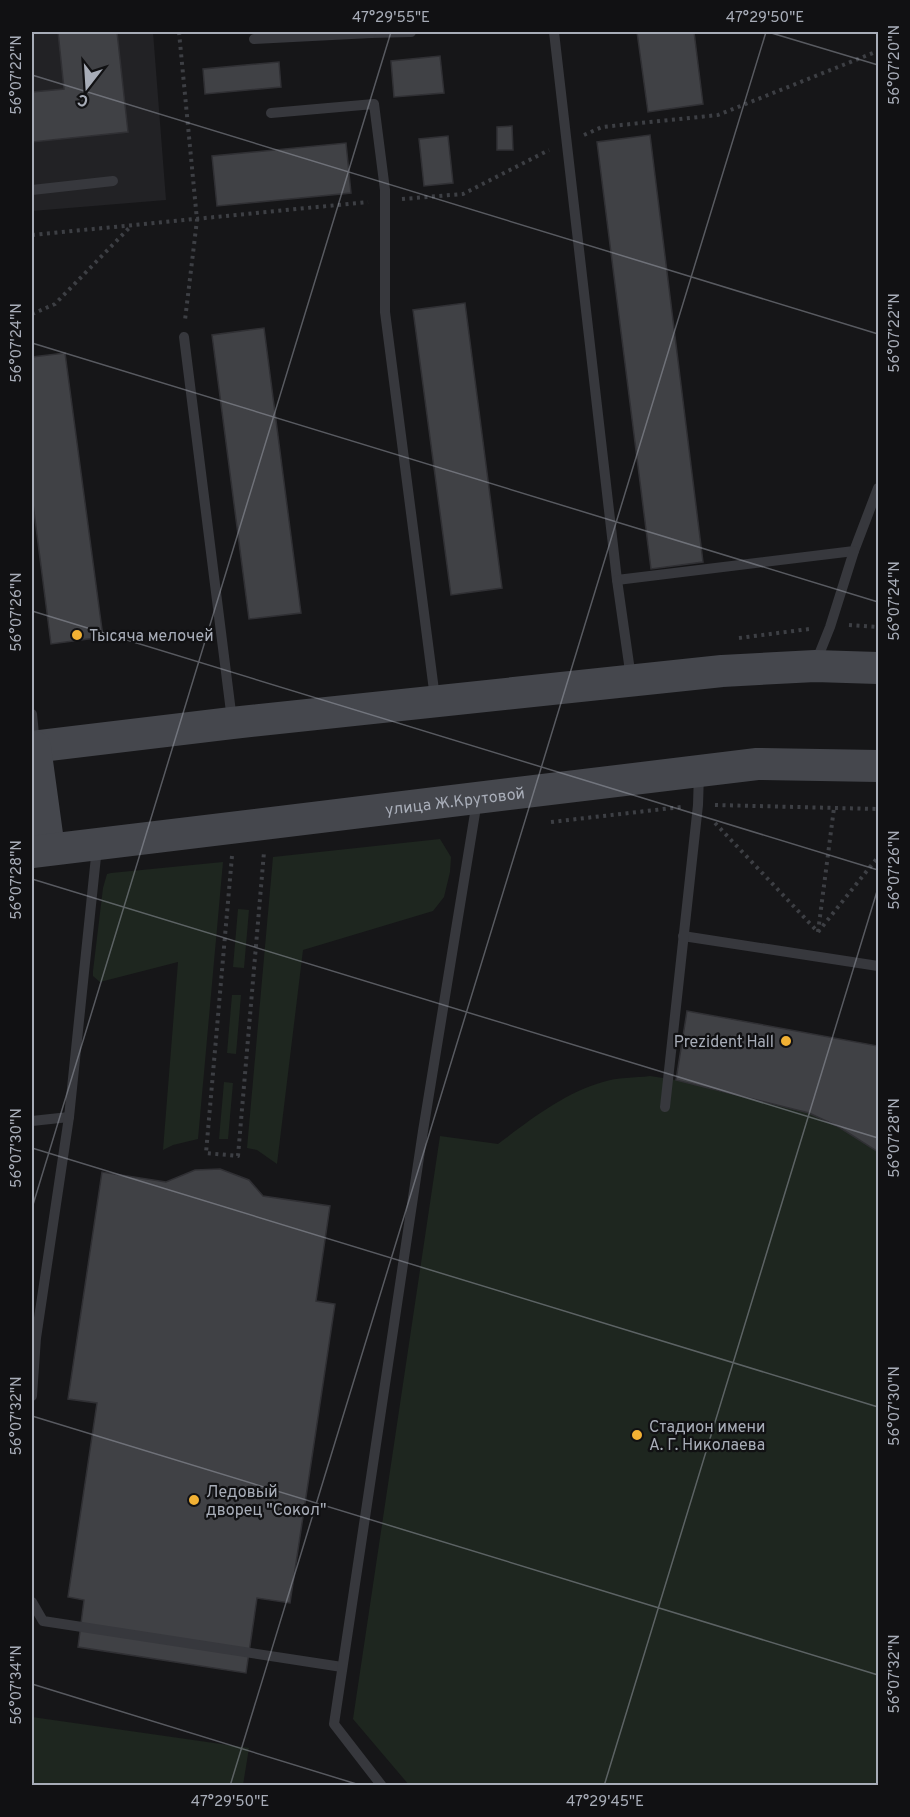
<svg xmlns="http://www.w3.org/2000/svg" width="910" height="1817" font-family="Overpass,sans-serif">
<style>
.built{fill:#222225}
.green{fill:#1e261f}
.building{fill:#404145;stroke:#303034;stroke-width:1.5}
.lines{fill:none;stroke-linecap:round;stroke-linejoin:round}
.path{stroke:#3d3f44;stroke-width:4;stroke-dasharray:3 4.5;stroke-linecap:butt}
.service{stroke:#37383d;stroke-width:10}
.secondary{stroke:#45474d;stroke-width:32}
.ticks{fill:none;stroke:#a8adb8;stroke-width:1.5;stroke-opacity:0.45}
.poi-dot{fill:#f2b134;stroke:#111113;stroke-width:2}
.labels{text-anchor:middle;stroke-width:4.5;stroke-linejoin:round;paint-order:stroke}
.poi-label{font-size:16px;fill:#a8adb8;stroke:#111113;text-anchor:start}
.street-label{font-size:16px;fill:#a8adb8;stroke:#111113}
.neatline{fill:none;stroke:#a8adb8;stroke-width:2}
.ticks-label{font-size:15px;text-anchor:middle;fill:#a8adb8}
</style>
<rect width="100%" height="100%" fill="#161618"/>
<path class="built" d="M32 32H153L166 200 32 211Z"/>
<g class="green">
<path d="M440 839 451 857 450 872 444 897 433 911 303 950 277 1164 257 1150 247 1148 273 857Z"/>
<path d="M223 862 198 1139 173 1145 163 1150 178 962 100 982 93 976V971L103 888 107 874 111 873Z"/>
<path d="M238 909 249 910 244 968 233 967Z"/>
<path d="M232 995H241L236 1054 227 1053Z"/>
<path d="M650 1076 676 1080 809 1113 839 1127 878 1152V1785H409L353 1719 440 1136 498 1144C530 1120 564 1093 603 1082 617 1077 635 1078 650 1076Z"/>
<path d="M224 1082 233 1083 228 1139H219Z"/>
<path d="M32 1717 249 1748 243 1785H32Z"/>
</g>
<g class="building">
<path d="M58 32H117L128 132 32 142V92L64 89Z"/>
<path d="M637 32H694L703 104 648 112Z"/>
<path d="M440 56 444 93 394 97 391 61Z"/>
<path d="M279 62 281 87 205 94 203 69Z"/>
<path d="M512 126 513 150H497V127Z"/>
<path d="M650 135 703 562 651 569 597 142Z"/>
<path d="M448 136 453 183 424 186 419 139Z"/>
<path d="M346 143 351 193 217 206 212 156Z"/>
<path d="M465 303 502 588 451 595 413 310Z"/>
<path d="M264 328 301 613 249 619 212 335Z"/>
<path d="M65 353 103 637 51 644 32 496V357Z"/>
<path d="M687 1011 878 1046V1152L839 1127 809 1113 676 1080Z"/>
<path d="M220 1169 249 1180 263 1196 330 1206 316 1301 335 1304 290 1603 257 1598 246 1673 78 1647 84 1600 68 1597 97 1403 68 1399 102 1172 166 1182 195 1170Z"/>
</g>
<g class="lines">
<g class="path">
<path d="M179 32 197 220 185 320"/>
<path d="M584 135 602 127 718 115 878 51"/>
<path d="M402 199 463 194 549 150"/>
<path d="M32 235 368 202"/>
<path d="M32 314 55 304 131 226"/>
<path d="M849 625 878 627"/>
<path d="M739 638 809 629"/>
<path d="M715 805 878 809"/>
<path d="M551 822 681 807"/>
<path d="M715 823 818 932"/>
<path d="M232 856 206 1153 238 1156 264 852"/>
<path d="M818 932 834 808"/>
<path d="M818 932 878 857"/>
</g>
<g class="service">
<path d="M370 32 371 33 411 32"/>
<path d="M554 32 617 580 854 551 878 488"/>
<path d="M254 39 371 33"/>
<path d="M271 113 374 104 385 190V312L435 698"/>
<path d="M32 190 113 181"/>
<path d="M184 337 232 720"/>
<path d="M617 580 631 678"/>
<path d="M816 662 830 627 854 551"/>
<path d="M32 714 35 744"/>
<path d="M683 936 878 966"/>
<path d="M665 1107 698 805 699 773"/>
<path d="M32 1121 69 1117"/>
<path d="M32 1396 36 1338 69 1117 97 847"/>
<path d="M32 1602 43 1621 342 1667"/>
<path d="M382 1786 334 1724 423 1131 477 801"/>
</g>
<g class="secondary">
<path d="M32 747 232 723 722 671 815 666 878 668"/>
<path d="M35 747 49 849"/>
<path id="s1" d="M32 852 757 764 878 766"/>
</g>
</g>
<path class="ticks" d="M768 32 878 65M32 75 878 334M32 343 878 602M32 611 878 870M32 879 878 1138M32 1148 878 1407M32 1208 391 32M32 1416 878 1675M32 1684 363 1786M230 1786 766 32M604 1786 878 888"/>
<g class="poi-dot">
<circle cx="77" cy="635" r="6"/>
<circle cx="786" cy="1041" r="6"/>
<circle cx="637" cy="1435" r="6"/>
<circle cx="194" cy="1500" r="6"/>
</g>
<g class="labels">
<g class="poi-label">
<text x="89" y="641">Тысяча мелочей</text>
<text x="774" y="1047" text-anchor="end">Prezident Hall</text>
<text x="649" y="1432">Стадион имени<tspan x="649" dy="18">А. Г. Николаева</tspan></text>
<text x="206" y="1497">Ледовый<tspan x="206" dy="18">дворец "Сокол"</tspan></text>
</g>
<g class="street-label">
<text dy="6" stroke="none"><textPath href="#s1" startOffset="426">улица Ж.Крутовой</textPath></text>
</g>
</g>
<rect width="910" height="1817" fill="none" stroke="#111113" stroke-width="66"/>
<g transform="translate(87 87) rotate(197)" stroke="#111113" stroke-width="4.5" paint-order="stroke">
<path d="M0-4.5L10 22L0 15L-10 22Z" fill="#a8adb8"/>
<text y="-9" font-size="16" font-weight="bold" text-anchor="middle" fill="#a8adb8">С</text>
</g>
<rect x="33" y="33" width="844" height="1751" class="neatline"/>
<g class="ticks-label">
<text x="391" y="22">47°29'55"E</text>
<text x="765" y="22">47°29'50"E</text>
<text transform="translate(894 65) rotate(-90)" y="5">56°07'20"N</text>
<text transform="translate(16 75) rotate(-90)" y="5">56°07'22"N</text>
<text transform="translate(894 333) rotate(-90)" y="5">56°07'22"N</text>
<text transform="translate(16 343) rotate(-90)" y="5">56°07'24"N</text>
<text transform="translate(894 601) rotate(-90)" y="5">56°07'24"N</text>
<text transform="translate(16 612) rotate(-90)" y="5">56°07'26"N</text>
<text transform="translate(894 870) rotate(-90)" y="5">56°07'26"N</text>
<text transform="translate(16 880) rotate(-90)" y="5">56°07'28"N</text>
<text transform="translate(894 1138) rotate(-90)" y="5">56°07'28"N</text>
<text transform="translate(16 1148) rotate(-90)" y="5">56°07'30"N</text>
<text transform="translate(894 1406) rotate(-90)" y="5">56°07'30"N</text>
<text transform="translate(16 1416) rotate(-90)" y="5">56°07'32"N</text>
<text transform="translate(894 1674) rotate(-90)" y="5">56°07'32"N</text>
<text transform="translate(16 1685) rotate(-90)" y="5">56°07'34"N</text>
<text x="230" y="1806">47°29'50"E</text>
<text x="605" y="1806">47°29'45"E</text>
</g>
</svg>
